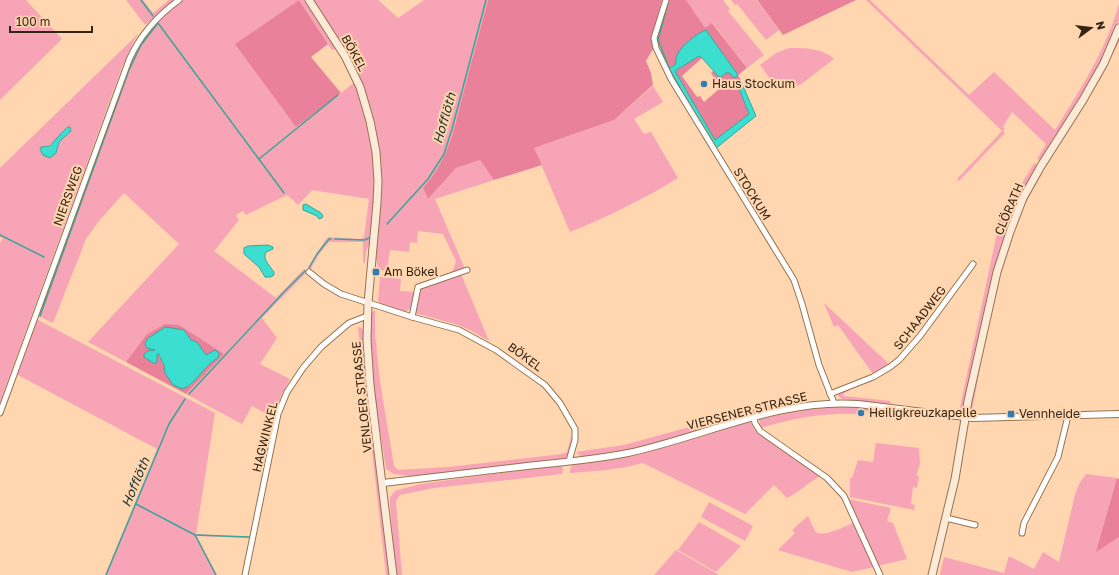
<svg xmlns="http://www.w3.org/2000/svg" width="1119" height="575" font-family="'Golos Text',sans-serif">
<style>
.green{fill:#f6a4b6;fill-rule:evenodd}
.forest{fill:#ea819b;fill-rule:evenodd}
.water{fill:#3bdecf;stroke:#39a698}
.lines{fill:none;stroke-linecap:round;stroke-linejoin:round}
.stream{stroke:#39a698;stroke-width:1.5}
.minor-casing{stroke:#97734e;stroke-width:7}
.tertiary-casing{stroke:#97734e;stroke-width:8}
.secondary-casing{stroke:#97734e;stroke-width:9}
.minor{stroke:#fff;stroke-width:5}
.tertiary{stroke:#fff;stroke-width:6}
.secondary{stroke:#fcead8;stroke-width:7}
.poi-dot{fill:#367ab0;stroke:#ffd6af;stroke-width:1.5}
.labels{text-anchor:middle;stroke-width:4;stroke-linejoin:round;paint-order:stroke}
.street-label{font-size:12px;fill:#342516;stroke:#ffd6af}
.poi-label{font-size:12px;fill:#342516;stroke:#ffd6af;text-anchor:start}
.water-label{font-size:13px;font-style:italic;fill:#18312e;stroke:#ffd6af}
</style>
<rect width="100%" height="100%" fill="#ffd6af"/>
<g class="green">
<path d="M0 0H26L62 39 0 100Z"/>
<path d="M126 0H143L153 13 169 0H177L145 25Z"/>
<path d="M181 0H305L336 49 332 50 299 0 235 44 339 95 352 84 356 83 368 126 372 152 375 183 371 239 366 252 365 263H363V242H329L320 253 310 270 308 267 326 239 329 237 361 239 364 237 369 199 312 190 298 205 287 195 246 215 243 211 236 215 239 220 214 251 276 298 303 270 305 269 307 272 262 318 277 338 260 364 290 379 281 396 273 417 252 406 242 424 186 394 224 354 146 335 126 362 88 342 179 244 124 193 99 221 86 239 53 323 38 316 127 69 139 44 158 20Z"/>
<path d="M313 0H378L398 18 424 0H488C480 30 472 60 464 90 454 129 451 156 423 188L428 199 456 168 480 160 494 180 435 199 465 269 452 273 456 261 443 234 418 231 417 243 410 242 409 252 390 250 387 271 381 270 380 274 376 259 380 174 366 97Z"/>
<path d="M667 0H670L658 40 670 67 669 68 657 40Z"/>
<path d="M686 0H723L730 9 728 11 764 55 747 68 713 23 705 29Z"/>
<path d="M731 0H756L779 30 766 40 737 4 735 5Z"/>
<path d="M866 0H870L969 95 994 72 1055 130C1080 90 1106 50 1119 4V20L1106 53 1080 99 1041 160 1037 159 1046 144 1012 112 1003 127 1005 128 1003 131 1005 133 959 181 957 179 1002 131Z"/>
<path d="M139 33 134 41 122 67 0 402V243L3 238 0 237V168ZM61 133H69L59 142 57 151 43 146C52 147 56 141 61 133Z"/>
<path d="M1119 35V42L1101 78 1047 165V163Z"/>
<path d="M789 48C805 48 822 48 834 59L800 85 776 87 760 65 776 53Z"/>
<path d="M653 86 663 102 634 119 644 134 651 132 678 178C642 200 609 216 570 232L534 148 614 120Z"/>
<path d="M1035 162 1037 169 1008 227C1003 230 998 227 993 230Z"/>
<path d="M1043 171C1035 187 1025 203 1018 220 994 281 985 346 972 410L973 412H969L997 282 1008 244 1025 202 1040 172Z"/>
<path d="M1000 232 1005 234V236L990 288 963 408 959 412 997 233Z"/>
<path d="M461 274 489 341 470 330 458 325 415 313 420 288Z"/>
<path d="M380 277 401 279 400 291 415 292 412 307 406 312 381 304 378 301Z"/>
<path d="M824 303 890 365 873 374 838 325 834 327Z"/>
<path d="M375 310V339H376C378 382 388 424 394 466L398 470 448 467 562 454 567 452 572 433 570 453 563 460 495 468 409 476 394 474 386 469 373 386 370 340 371 314Z"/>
<path d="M36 319 215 413 196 534 249 537V538L197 536 217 575H105L157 449 16 374Z"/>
<path d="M358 327 362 328 364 333V351L372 436 389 575H386Z"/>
<path d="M849 388 850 390 843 394 844 396 890 401 891 404 842 399 838 396 840 392Z"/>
<path d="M795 398 796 401C738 419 680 439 621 451 608 454 594 455 581 457L576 452 624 445Z"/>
<path d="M838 406 870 408 871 412 860 410 857 414C823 413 793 418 761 428L759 419 812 408Z"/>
<path d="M750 422 755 430 820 476C808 483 799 492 787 498L774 485 745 514 643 463C619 470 594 471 570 473 570 470 570 467 573 465 582 461 611 459 622 457 665 449 708 434 750 422Z"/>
<path d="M876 443 919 448 920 464 916 476H919L917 488 913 487 911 504 915 505 914 510 850 497V478H852L858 460 873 462Z"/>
<path d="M561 465 563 469 562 474 434 488 400 495 396 501 402 575H396L390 504V497L395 491 420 484Z"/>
<path d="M1086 474 1117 478 1097 551 1119 537V575H940L944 557 1004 573 1009 556 1034 569 1043 552 1059 562 1075 495 1079 484Z"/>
<path d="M848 499 891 508 887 521 893 523 907 559 878 566Z"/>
<path d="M709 502 753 526 745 541 701 517Z"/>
<path d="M808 516C810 520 812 526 815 531 821 539 845 526 854 523L874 567 852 572 778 550 795 533 792 530Z"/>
<path d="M699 522 741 546 716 572 678 550Z"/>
<path d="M676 550 719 575H654Z"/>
</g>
<g class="forest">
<path d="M299 0 328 44 311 57 341 93 296 127 235 44Z"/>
<path d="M488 0H662L651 39 653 49 646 61 651 73 653 85 614 120 534 148 542 165 494 180 480 160 456 168 428 199 423 188C451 156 454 128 464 90 472 60 480 30 488 0Z"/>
<path d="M670 0H686L705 28 712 23 747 68 738 75 740 79 736 81 749 114 715 140 675 71 696 57 699 56 702 58 682 76 697 97 700 96 704 102 718 90 716 85 718 83 711 73 713 71 720 77 726 73H730L734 78 738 75 706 30 675 65 670 67 658 40Z"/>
<path d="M757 0H856L783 35Z"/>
<path d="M165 324 179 325 224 354 186 394 126 362 146 335ZM165 327 184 330 191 340 197 342 206 355 218 358 213 360 189 386 173 385 165 373 164 365 158 353 157 355V361L155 350Z"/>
<path d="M1117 478 1119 479V537L1096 552Z"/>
</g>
<g class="water">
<path d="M706 30 738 75 734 78 730 73H726L721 77 718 76 702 58 699 56 675 71 715 140 749 114 736 81 740 79 756 116 715 149 669 68 675 65C676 62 676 57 677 55 681 46 697 33 706 30Z"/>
<path d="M68 127H70L71 131 59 142 56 153 50 158 43 155 40 149 41 147 50 146C53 142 64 130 68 127Z"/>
<path d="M306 204 321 213 323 216 322 218 319 219 317 216 303 210V205Z"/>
<path d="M268 245 273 247V249L266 252C262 259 270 266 274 272V275L271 277H265L259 267 244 254V248L248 246Z"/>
<path d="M165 327 184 330 191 340 197 342 206 355 215 350 219 353 218 358C204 365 198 382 183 389L173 385 165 373 164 365 158 353 157 355V361L156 363H153L144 357V354L148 351 155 350 147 348 145 344 147 339Z"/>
</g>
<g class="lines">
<g class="stream">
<path d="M141 0 153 16"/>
<path d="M669 0 658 40 669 67"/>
<path d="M259 159 338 95"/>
<path d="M387 224 428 179 444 154 452 129 486 0"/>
<path d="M0 235 44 257"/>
<path d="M335 239 365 240 369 238"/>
<path d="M309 268 317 254 329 239H331"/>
<path d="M40 316 129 70 141 45 158 23 284 193"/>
<path d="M189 394 283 293 305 271"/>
<path d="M136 504 195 535 216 575"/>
<path d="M196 535 249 537"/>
<path d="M106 575 169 424 185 399"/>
</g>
<g class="minor-casing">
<g id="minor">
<path d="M666 0 654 38 656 48 671 79 794 280 802 304 819 365 834 403"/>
<path d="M309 272 324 284 341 294 412 317 459 330 496 350 545 385 560 403 575 429V440L569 461"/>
<path d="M412 317 418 287 467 270"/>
<path d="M830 394 873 377 890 367 899 360 920 336 973 264"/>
<path d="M0 413 129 60C140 35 157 16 179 0"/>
<path d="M754 418 755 423 760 431 827 478 844 496 880 575"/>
<path d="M946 518 975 525"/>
<path d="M1022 533 1024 523 1058 457 1068 416"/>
<path d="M245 575 278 414 287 392 303 368 321 347 349 323 367 316"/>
</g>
</g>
<g class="tertiary-casing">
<path id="tertiary" d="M383 483C434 477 485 471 536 465 567 462 598 459 628 453 703 437 780 398 858 404L973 418 1119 414"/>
</g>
<g class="secondary-casing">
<g id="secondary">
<path d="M309 0 345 56 360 87 370 121 376 152 378 181 377 203 368 303 367 340 370 385 393 575"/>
<path d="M932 575 955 479 968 401 997 272 1010 232 1023 198 1041 166 1083 100 1104 63 1119 28"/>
</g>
</g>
<use href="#minor" class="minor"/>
<use href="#tertiary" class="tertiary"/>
<use href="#secondary" class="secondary"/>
</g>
<g class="poi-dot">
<circle cx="704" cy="84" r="4"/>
<rect x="372" y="268" width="8" height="8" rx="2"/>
<circle cx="861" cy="413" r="4"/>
<rect x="1007" y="410" width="8" height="8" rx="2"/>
</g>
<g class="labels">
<g class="street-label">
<text transform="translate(354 53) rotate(61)" y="4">BÖKEL</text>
<text transform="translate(752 194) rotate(58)" y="4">STOCKUM</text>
<text transform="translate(68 196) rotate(-70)" y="4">NIERSWEG</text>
<text transform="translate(1009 209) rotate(-67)" y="4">CLÖRATH</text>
<text transform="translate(920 318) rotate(-52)" y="4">SCHAADWEG</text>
<text transform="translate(525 357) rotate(36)" y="4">BÖKEL</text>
<text transform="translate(362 397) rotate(-96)" y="4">VENLOER STRASSE</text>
<text transform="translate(747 411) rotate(-14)" y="4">VIERSENER STRASSE</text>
<text transform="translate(265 437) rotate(-76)" y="4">HAGWINKEL</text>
</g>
<g class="poi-label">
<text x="712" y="88">Haus Stockum</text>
<text x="384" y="276">Am Bökel</text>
<text x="869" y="417">Heiligkreuzkapelle</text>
<text x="1019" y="418">Vennheide</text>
</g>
<g class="water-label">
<text transform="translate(444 118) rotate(-74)" y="5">Hofflöth</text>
<text transform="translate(135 482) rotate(-67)" y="5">Hofflöth</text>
</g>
</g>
<g transform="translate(1091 28) rotate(75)" stroke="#ffd6af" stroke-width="3" paint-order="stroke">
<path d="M0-3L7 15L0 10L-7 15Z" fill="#342516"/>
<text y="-6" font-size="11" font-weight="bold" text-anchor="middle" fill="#342516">N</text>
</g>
<path d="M10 26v6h82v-6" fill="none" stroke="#342516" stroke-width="2"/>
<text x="16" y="26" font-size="12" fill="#342516" stroke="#ffd6af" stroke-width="3" paint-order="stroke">100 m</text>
</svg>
